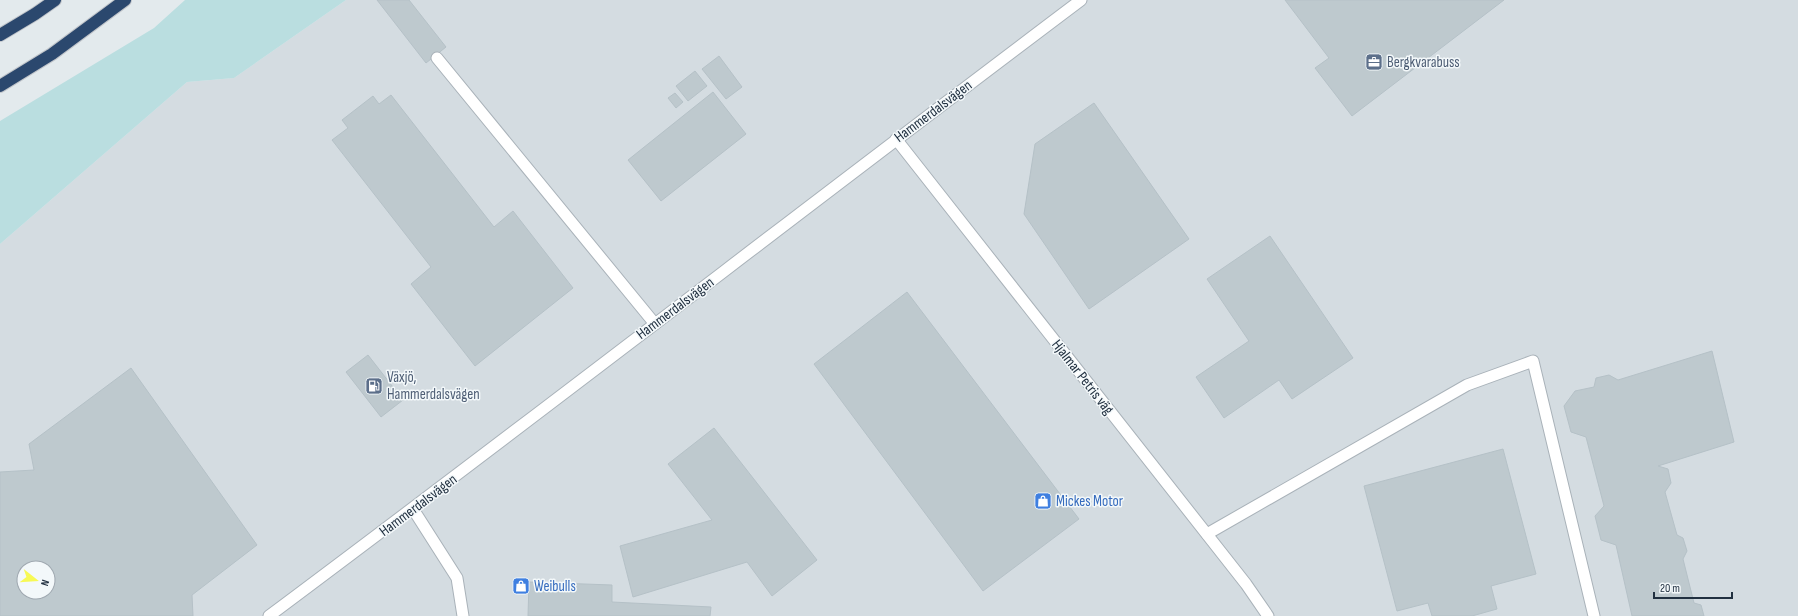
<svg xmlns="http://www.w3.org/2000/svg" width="1798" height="616" font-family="'Sofia Sans Condensed',sans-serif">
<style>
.built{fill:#d4dce1;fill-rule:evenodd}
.green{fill:#badee0}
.building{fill:#bec9ce;stroke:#b5c1c7;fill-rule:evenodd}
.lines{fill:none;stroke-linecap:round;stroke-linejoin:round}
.service-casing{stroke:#a9b2b9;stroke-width:13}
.minor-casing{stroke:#a9b2b9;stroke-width:13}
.motorway-casing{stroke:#c1c5ca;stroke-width:14}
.service{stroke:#fff;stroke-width:11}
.minor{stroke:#fff;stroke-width:11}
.motorway{stroke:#2b486e;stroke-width:12}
.labels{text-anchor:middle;stroke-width:3;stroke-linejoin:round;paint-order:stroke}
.service-label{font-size:15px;fill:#4e5e75;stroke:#f3f8fa;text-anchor:start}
.street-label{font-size:15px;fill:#213040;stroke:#f3f8fa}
.shop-label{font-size:15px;fill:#366cbe;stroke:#f3f8fa;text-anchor:start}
</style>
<rect width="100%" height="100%" fill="#e3eaed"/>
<path class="built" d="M346 0H1798V616H0V244L187 82 234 78ZM24 568H48V592H24Z"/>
<path class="green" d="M185 0H346L234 78 187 82 0 244V121L154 28Z"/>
<g class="building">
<path d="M377 0H409L446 47 426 63Z"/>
<path d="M1285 0H1504L1352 116 1315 68 1329 58Z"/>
<path d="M719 56 742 87 726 99 702 69Z"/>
<path d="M695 71 707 86 688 101 676 86Z"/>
<path d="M713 92 746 134 661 201 628 160Z"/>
<path d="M675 93 683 102 676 108 668 98Z"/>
<path d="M391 95 494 227 513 211 573 288 475 366 411 284 431 267 332 140 348 128 342 120 373 96 379 104Z"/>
<path d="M1094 103 1189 239 1089 309 1024 214 1035 144Z"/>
<path d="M1270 236 1353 358 1292 399 1279 380 1224 418 1196 377 1249 341 1207 279Z"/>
<path d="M907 292 1079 519 983 591 814 364Z"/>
<path d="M1712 351 1734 442 1658 466 1668 469 1671 483 1665 492 1677 535 1683 538 1687 551 1683 559 1694 603 1701 605 1704 616H1632L1616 545 1601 540 1595 516 1604 506 1586 437 1571 432 1564 406 1575 391 1594 387 1596 378 1609 375 1618 380Z"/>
<path d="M368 355 403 400 381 417 346 372Z"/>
<path d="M131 368 257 545 192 595 193 616H0V472L34 470 29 444ZM24 568H48V592H24Z"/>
<path d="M714 428 817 560 772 596 747 562 633 597 620 546 712 520 668 464Z"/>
<path d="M1503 449 1536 574 1491 586 1497 609 1472 616H1432L1428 603 1397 611 1364 486Z"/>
<path d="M529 582 612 585V602L711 607 710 616H528Z"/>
</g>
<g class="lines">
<g class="service-casing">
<g id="service">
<path d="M437 58 655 324"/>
<path d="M413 509 457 578 463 616"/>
<path d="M1207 534 1467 385 1533 361 1594 616"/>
</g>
</g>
<g class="minor-casing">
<g id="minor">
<path d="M896 139 1246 584 1268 616"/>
<path d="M269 616C541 413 810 204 1081 0"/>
</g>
</g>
<g class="motorway-casing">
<g id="motorway">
<path d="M0 35 35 14 55 0"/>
<path d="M0 86 52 54 125 0"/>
</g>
</g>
<use href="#service" class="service"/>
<use href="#minor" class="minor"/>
<use href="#motorway" class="motorway"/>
</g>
<defs>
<g id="office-square" transform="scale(0.9)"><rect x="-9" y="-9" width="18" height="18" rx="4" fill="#5c6f8a" stroke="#f3f8fa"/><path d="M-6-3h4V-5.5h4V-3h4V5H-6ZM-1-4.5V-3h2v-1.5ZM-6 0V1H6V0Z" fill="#fff"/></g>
<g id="fuel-square" transform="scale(0.9)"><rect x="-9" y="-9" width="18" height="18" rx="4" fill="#5c6f8a" stroke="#f3f8fa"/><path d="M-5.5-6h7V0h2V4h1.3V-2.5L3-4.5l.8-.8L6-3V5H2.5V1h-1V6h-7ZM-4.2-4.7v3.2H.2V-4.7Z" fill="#fff"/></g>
<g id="shop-square" transform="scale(0.9)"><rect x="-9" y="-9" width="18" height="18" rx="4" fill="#3f7fe0" stroke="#f3f8fa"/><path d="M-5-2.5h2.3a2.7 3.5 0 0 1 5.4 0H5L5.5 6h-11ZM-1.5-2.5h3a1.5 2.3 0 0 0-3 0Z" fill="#fff"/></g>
</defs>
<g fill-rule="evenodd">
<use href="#office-square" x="1374" y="62"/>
<use href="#fuel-square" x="374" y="386"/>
<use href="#shop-square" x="1043" y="501"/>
<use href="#shop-square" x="521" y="586"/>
</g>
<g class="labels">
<g class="service-label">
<text x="1387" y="67">Bergkvarabuss</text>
<text x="387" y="382">Växjö,<tspan x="387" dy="17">Hammerdalsvägen</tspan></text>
</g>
<g class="street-label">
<text transform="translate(933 111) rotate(-37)" y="5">Hammerdalsvägen</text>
<text transform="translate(675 308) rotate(-37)" y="5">Hammerdalsvägen</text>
<text transform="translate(1083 377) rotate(52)" y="5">Hjalmar Petris väg</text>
<text transform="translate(418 505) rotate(-37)" y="5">Hammerdalsvägen</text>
</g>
<g class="shop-label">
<text x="1056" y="506">Mickes Motor</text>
<text x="534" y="591">Weibulls</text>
</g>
</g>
<g transform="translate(36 580) rotate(107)"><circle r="19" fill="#f3f8fa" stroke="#9fa8b0"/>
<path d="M0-3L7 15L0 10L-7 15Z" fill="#f7f955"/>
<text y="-6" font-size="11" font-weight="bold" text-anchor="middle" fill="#213040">N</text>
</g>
<path d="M1654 592v6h78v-6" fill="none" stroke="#213040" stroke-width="2"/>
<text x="1660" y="592" font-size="12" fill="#213040" stroke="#f3f8fa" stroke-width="3" paint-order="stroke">20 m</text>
</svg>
